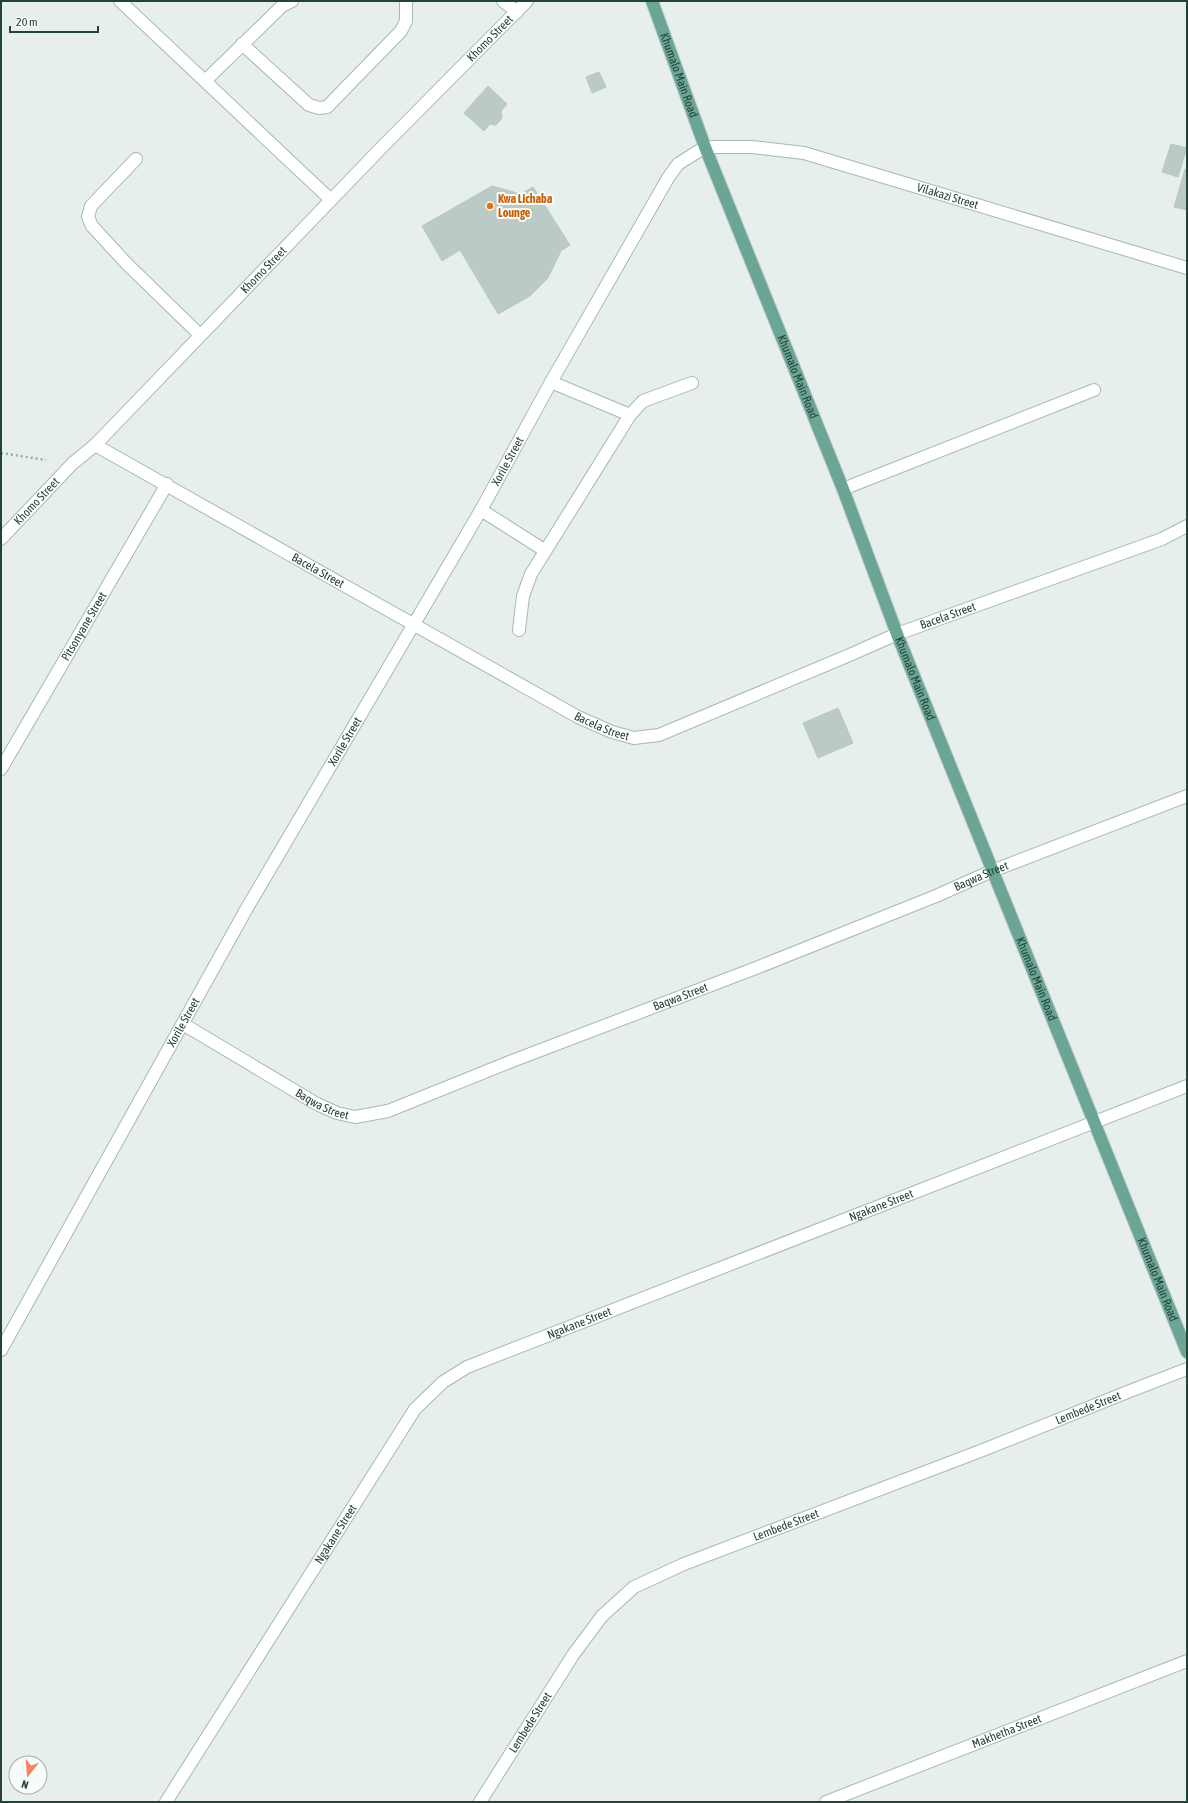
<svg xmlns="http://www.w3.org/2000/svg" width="1188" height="1803" font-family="'Asap Condensed',sans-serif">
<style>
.building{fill:#bbcac4;stroke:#b8c9c2}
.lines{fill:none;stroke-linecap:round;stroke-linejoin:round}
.minor-casing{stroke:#a8b8b2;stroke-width:14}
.major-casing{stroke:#c2cac8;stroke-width:14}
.path{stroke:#86b3a5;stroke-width:2.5;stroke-dasharray:2 3;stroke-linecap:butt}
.minor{stroke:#fff;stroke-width:12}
.major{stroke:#6aa596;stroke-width:12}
.food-dot{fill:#e8710a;stroke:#f7fbf9;stroke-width:1.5}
.labels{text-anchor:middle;stroke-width:4;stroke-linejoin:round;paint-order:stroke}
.street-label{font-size:12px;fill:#24423a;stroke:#f7fbf9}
.food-label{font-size:12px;font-weight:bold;fill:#c56008;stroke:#f7fbf9;text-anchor:start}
</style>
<rect width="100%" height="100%" fill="#e6efeb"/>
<g class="building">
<path d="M599 72 606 87 592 93 586 77Z"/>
<path d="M488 86 507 104 501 111 502 118 496 125 490 124 484 131 464 113Z"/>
<path d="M1171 144 1187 148 1178 177 1162 172Z"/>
<path d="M1185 169 1187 170V210L1174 207Z"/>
<path d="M492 186 521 194 533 187 570 245 561 251 548 278 530 296 498 314 460 250 442 261 422 226Z"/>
<path d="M838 708 853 743 818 758 803 723Z"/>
</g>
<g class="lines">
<g class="minor-casing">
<g id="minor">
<path d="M120 1 331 200"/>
<path d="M503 1 517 12"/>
<path d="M242 44 309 105 319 108 327 107 401 31 406 21V1"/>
<path d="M205 81 282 6 292 1"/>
<path d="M136 159 91 206 88 217 92 226 126 263 200 335"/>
<path d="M551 382 630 415"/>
<path id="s1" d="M95 445 578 717 612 732 634 738 659 735 852 654 897 634 1162 539 1187 526"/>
<path d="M843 489 1094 390"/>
<path d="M481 510 544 550"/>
<path id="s2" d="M1 539 72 464 95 445 384 145 527 1"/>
<path d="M519 630 523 596 531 574 630 415 643 401 692 383"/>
<path id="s3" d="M1 769 167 484"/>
<path id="s4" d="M183 1024 317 1104 337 1113 355 1117 388 1111 512 1061 756 968 936 896 992 871 1187 796"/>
<path id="s5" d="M1 1350 247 908 481 510 551 382 668 178 678 164 705 147H752L804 153 1187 268"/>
<path id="s6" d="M166 1802 415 1409 443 1382 467 1367 1187 1086"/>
<path id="s7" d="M480 1802 573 1655 602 1616 634 1587 684 1564 983 1450 1130 1391 1187 1369"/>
<path id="s8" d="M826 1802 1187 1661"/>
</g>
</g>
<g class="major-casing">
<g id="major">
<path id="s9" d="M652 1 705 147 843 489 897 634 1187 1352"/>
</g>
</g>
<path class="path" d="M1 453 46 460"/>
<use href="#minor" class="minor"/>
<use href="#major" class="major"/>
</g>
<circle class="food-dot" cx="490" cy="206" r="4"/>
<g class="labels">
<g class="street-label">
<text dy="4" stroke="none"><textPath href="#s2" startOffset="700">Khomo Street</textPath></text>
<text dy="4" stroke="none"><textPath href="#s9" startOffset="79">Khumalo Main Road</textPath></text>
<text dy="4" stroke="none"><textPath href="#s5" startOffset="1647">Vilakazi Street</textPath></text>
<text dy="4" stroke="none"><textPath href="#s2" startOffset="376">Khomo Street</textPath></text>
<text dy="4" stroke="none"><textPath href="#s9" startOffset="403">Khumalo Main Road</textPath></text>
<text dy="4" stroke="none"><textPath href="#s5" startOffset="1023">Xorile Street</textPath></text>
<text dy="4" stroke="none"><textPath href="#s2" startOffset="52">Khomo Street</textPath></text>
<text dy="4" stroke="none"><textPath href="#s1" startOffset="256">Bacela Street</textPath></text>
<text dy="4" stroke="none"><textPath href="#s1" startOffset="952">Bacela Street</textPath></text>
<text dy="4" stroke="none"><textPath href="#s3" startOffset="165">Pitsonyane Street</textPath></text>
<text dy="4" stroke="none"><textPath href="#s9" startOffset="727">Khumalo Main Road</textPath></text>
<text dy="4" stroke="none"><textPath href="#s1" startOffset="580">Bacela Street</textPath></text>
<text dy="4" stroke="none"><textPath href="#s5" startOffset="699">Xorile Street</textPath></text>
<text dy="4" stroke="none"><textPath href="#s4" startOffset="868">Baqwa Street</textPath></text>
<text dy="4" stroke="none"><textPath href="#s9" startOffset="1051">Khumalo Main Road</textPath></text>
<text dy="4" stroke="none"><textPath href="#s4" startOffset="544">Baqwa Street</textPath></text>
<text dy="4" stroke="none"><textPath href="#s5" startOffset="375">Xorile Street</textPath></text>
<text dy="4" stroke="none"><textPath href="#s4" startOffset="161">Baqwa Street</textPath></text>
<text dy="4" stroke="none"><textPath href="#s6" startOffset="977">Ngakane Street</textPath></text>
<text dy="4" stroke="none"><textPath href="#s9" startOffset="1375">Khumalo Main Road</textPath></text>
<text dy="4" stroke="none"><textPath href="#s6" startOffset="653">Ngakane Street</textPath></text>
<text dy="4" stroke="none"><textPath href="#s7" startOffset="754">Lembede Street</textPath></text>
<text dy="4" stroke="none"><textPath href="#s7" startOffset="430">Lembede Street</textPath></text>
<text dy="4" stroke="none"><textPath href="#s6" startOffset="317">Ngakane Street</textPath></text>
<text dy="4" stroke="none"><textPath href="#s7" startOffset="94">Lembede Street</textPath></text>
<text dy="4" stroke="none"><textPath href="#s8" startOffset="194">Makhetha Street</textPath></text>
</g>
<g class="food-label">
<text x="498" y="203">Kwa Lichaba<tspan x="498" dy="14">Lounge</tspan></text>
</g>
</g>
<rect width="1188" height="1803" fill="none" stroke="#24423a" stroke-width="4"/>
<g transform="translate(28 1775) rotate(197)"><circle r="19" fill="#f7fbf9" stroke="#a3b1ad"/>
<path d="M0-3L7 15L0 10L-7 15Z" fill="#f4845f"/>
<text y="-6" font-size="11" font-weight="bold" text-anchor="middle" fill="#24423a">N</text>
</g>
<path d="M10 26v6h88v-6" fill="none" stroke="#24423a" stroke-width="2"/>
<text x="16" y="26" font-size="12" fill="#24423a" stroke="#f7fbf9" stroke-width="3" paint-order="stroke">20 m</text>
</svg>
